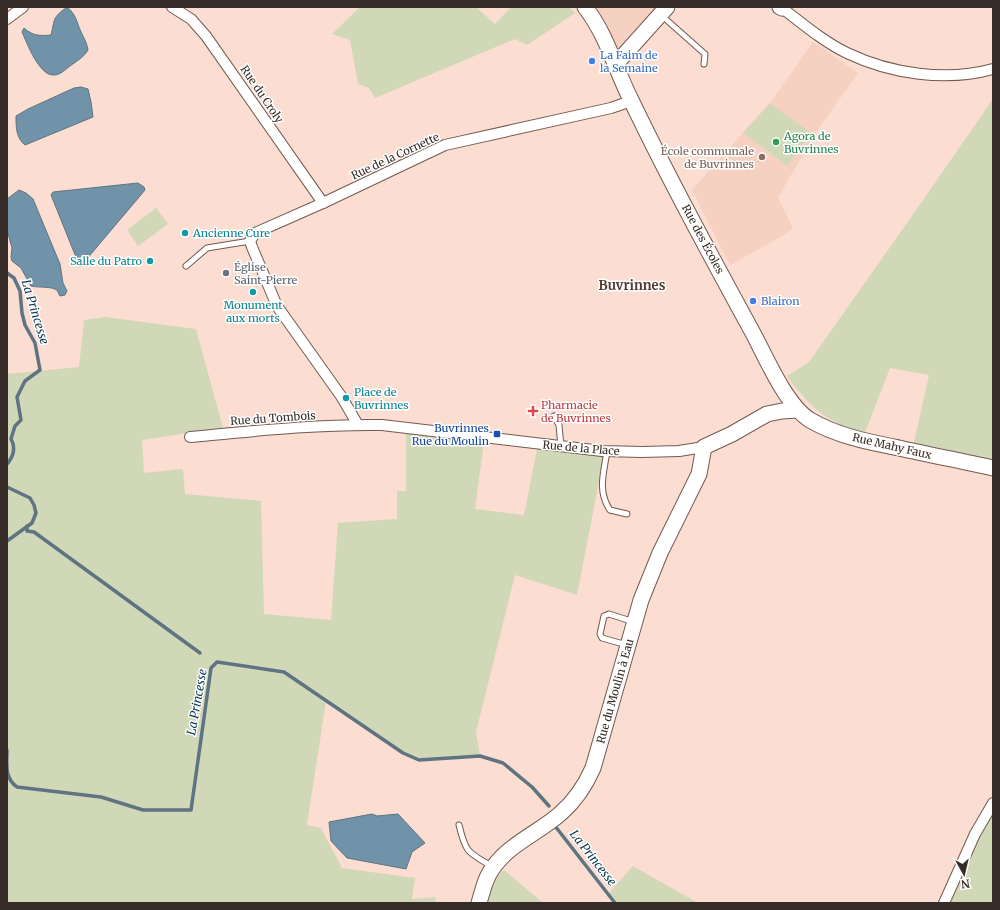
<svg xmlns="http://www.w3.org/2000/svg" width="1000" height="910" font-family="Merriweather,serif">
<style>
.built{fill:#f6d1c2}
.green{fill:#d1d8b8}
.water{fill:#7093aa;stroke:#5f7482}
.lines{fill:none;stroke-linecap:round;stroke-linejoin:round}
.stream{stroke:#5f7482;stroke-width:3.5}
.lane-casing{stroke:#735950;stroke-width:7}
.street-casing{stroke:#735950;stroke-width:12}
.secondary-casing{stroke:#735950;stroke-width:17}
.lane{stroke:#fff;stroke-width:5}
.street{stroke:#fff;stroke-width:10}
.secondary{stroke:#fff;stroke-width:15}
.shop-dot{fill:#3f7fe0;stroke:#fff;stroke-width:1.5}
.leisure-dot{fill:#2e9e5b;stroke:#fff;stroke-width:1.5}
.education-dot{fill:#8d6e63;stroke:#fff;stroke-width:1.5}
.culture-dot{fill:#0f9aa8;stroke:#fff;stroke-width:1.5}
.worship-dot{fill:#6b7280;stroke:#fff;stroke-width:1.5}
.health-dot{fill:#e0444e;stroke:#fff;stroke-width:1.5}
.transit-dot{fill:#1a4fb4;stroke:#fff;stroke-width:1.5}
.labels{text-anchor:middle;stroke-width:3;stroke-linejoin:round;paint-order:stroke}
.shop-label{font-size:11px;fill:#366cbe;stroke:#fff;text-anchor:start}
.street-label{font-size:11px;fill:#362b26;stroke:#fff}
.leisure-label{font-size:11px;fill:#27864d;stroke:#fff;text-anchor:start}
.education-label{font-size:11px;fill:#785e54;stroke:#fff;text-anchor:end}
.culture-label{font-size:11px;fill:#0d838f;stroke:#fff;text-anchor:start}
.worship-label{font-size:11px;fill:#5b616d;stroke:#fff;text-anchor:start}
.health-label{font-size:11px;fill:#be3a42;stroke:#fff;text-anchor:start}
.transit-label{font-size:11px;fill:#164399;stroke:#fff;text-anchor:end}
.water-label{font-size:12px;font-style:italic;fill:#063750;stroke:#fff}
.quarter-label{font-size:13px;font-weight:bold;fill:#533b32;stroke:#fff}
</style>
<rect width="100%" height="100%" fill="#fbddd1"/>
<g class="built">
<path d="M592 7H665L617 58Z"/>
<path d="M813 42 858 73 817 131 778 197 793 228 784 235 730 265 692 190 772 100Z"/>
</g>
<g class="green">
<path d="M360 7H476L495 24 511 7H569L575 13 527 45 515 39 375 98 369 88 358 84 350 40 332 34Z"/>
<path d="M993 99V463L913 447 929 375 890 368 864 435C827 421 811 409 787 376L809 362 912 216Z"/>
<path d="M770 103 811 133 787 166 743 133Z"/>
<path d="M156 208 168 224 138 246 127 230Z"/>
<path d="M105 317 196 329 223 428 142 440 144 473 183 469 185 494 261 501 264 614 331 620 338 523 397 519V491H406V432L484 442 475 509 524 515 537 449 604 456 577 595 515 575 476 732 480 756 419 760 403 753 326 701 307 825 321 828 342 868 415 878 412 899 436 897 435 903H7V374L79 367 84 320Z"/>
<path d="M993 808V903H947Z"/>
<path d="M633 866 698 903H615L608 894Z"/>
<path d="M504 870 543 903H485L495 877Z"/>
</g>
<g class="water">
<path d="M67 7C76 14 77 23 81 32 84 38 87 43 88 50 84 57 77 61 70 66 65 70 60 75 54 75 39 76 27 43 22 32L24 28C33 36 40 36 51 35 55 19 52 18 67 7Z"/>
<path d="M81 87 88 89 91 102 93 117 25 145C16 138 16 127 16 116L28 109 74 88Z"/>
<path d="M138 183 144 187 145 190 80 267 51 195 53 192Z"/>
<path d="M19 190 26 193 33 199 60 264 63 283 67 291 65 295 60 296 57 290C50 286 40 288 31 286L21 268 12 261 11 257 12 248 7 230V199Z"/>
<path d="M372 814 377 816 398 814 425 843 412 852 406 869 347 858 331 841 329 822Z"/>
</g>
<g class="lines">
<g class="stream">
<path d="M7 273 14 278 20 291 22 313 25 325 35 343 40 370 25 381 17 397 21 420 15 426 11 439C16 448 13 457 7 464"/>
<path d="M7 487 30 498 34 505 36 513 32 523 7 541"/>
<path d="M27 526V531L34 532 200 653"/>
<path d="M7 750C7 763 4 778 17 787L101 797 143 810H191L211 668 217 662 284 672 403 753 419 760 480 756 503 763 532 787 549 806"/>
<path d="M555 826 615 903"/>
</g>
<g class="lane-casing">
<g id="lane">
<path d="M661 15 705 54 704 64"/>
<path d="M186 266 207 248 250 241"/>
<path d="M554 416 559 425 561 447"/>
<path d="M607 451C604 472 597 491 610 510L627 514"/>
<path d="M627 645 602 638 600 634 604 616 609 614 634 622"/>
<path d="M459 825C466 854 468 852 493 867"/>
</g>
</g>
<g class="street-casing">
<g id="street">
<path d="M172 7 191 19 206 36 323 203"/>
<path d="M782 8C803 24 824 42 847 53 891 74 946 82 993 69"/>
<path d="M7 19 23 7"/>
<path d="M358 425 341 396 277 306 252 247 250 241 255 233 323 203 445 145 611 108 631 101"/>
<path d="M190 437C254 431 318 424 382 425L602 451 642 452 679 451 704 447"/>
<path d="M944 903 975 834 993 803"/>
</g>
</g>
<g class="secondary-casing">
<g id="secondary">
<path d="M585 7C607 35 616 71 632 102 670 181 712 258 754 335 767 360 787 406 810 420 837 436 869 442 899 448 930 455 962 461 993 468"/>
<path d="M780 7 782 8 783 7"/>
<path d="M615 65 667 7"/>
<path d="M479 903C482 893 484 883 489 874 505 845 538 834 561 813 576 800 585 786 593 768L641 600 660 553 699 474 704 447 732 434 767 414 782 411 797 410"/>
</g>
</g>
<use href="#lane" class="lane"/>
<use href="#street" class="street"/>
<use href="#secondary" class="secondary"/>
</g>
<g class="shop-dot">
<circle cx="592" cy="61" r="4"/>
<circle cx="753" cy="301" r="4"/>
</g>
<circle class="leisure-dot" cx="776" cy="142" r="4"/>
<circle class="education-dot" cx="762" cy="157" r="4"/>
<g class="culture-dot">
<circle cx="185" cy="233" r="4"/>
<circle cx="150" cy="261" r="4"/>
<circle cx="253" cy="292" r="4"/>
<circle cx="346" cy="398" r="4"/>
</g>
<circle class="worship-dot" cx="226" cy="273" r="4"/>
<path class="health-dot" d="M531 405h4v4h4v4h-4v4h-4v-4h-4v-4h4z"/>
<rect class="transit-dot" x="493" y="430" width="8" height="8" rx="2"/>
<g class="labels">
<g class="shop-label">
<text x="600" y="59">La Faim de<tspan x="600" dy="13">la Semaine</tspan></text>
<text x="761" y="305">Blairon</text>
</g>
<g class="street-label">
<text transform="translate(262 94) rotate(56)" y="4">Rue du Croly</text>
<text transform="translate(395 156) rotate(-25)" y="4">Rue de la Cornette</text>
<text transform="translate(703 239) rotate(62)" y="4">Rue des Écoles</text>
<text transform="translate(273 418) rotate(-4)" y="4">Rue du Tombois</text>
<text transform="translate(892 446) rotate(13)" y="4">Rue Mahy Faux</text>
<text transform="translate(581 448) rotate(5)" y="4">Rue de la Place</text>
<text transform="translate(615 691) rotate(-74)" y="4">Rue du Moulin à Eau</text>
</g>
<g class="leisure-label">
<text x="784" y="140">Agora de<tspan x="784" dy="13">Buvrinnes</tspan></text>
</g>
<g class="education-label">
<text x="754" y="155">École communale<tspan x="754" dy="13">de Buvrinnes</tspan></text>
</g>
<g class="culture-label">
<text x="193" y="237">Ancienne Cure</text>
<text x="142" y="265" text-anchor="end">Salle du Patro</text>
<text x="253" y="309" text-anchor="middle">Monument<tspan x="253" dy="13">aux morts</tspan></text>
<text x="354" y="396">Place de<tspan x="354" dy="13">Buvrinnes</tspan></text>
</g>
<g class="worship-label">
<text x="234" y="271">Église<tspan x="234" dy="13">Saint-Pierre</tspan></text>
</g>
<g class="health-label">
<text x="541" y="409">Pharmacie<tspan x="541" dy="13">de Buvrinnes</tspan></text>
</g>
<g class="transit-label">
<text x="489" y="432">Buvrinnes<tspan x="489" dy="13">Rue du Moulin</tspan></text>
</g>
<g class="water-label">
<text transform="translate(35 312) rotate(73)" y="4">La Princesse</text>
<text transform="translate(197 702) rotate(-80)" y="4">La Princesse</text>
<text transform="translate(593 858) rotate(52)" y="4">La Princesse</text>
</g>
<g class="quarter-label">
<text x="632" y="290">Buvrinnes</text>
</g>
</g>
<rect width="1000" height="910" fill="none" stroke="#362b26" stroke-width="16"/>
<g transform="translate(964 874) rotate(172)" stroke="#ffffff" stroke-width="3" paint-order="stroke">
<path d="M0-3L7 15L0 10L-7 15Z" fill="#362b26"/>
<text y="-6" font-size="11" font-weight="bold" text-anchor="middle" fill="#362b26">N</text>
</g>
</svg>
